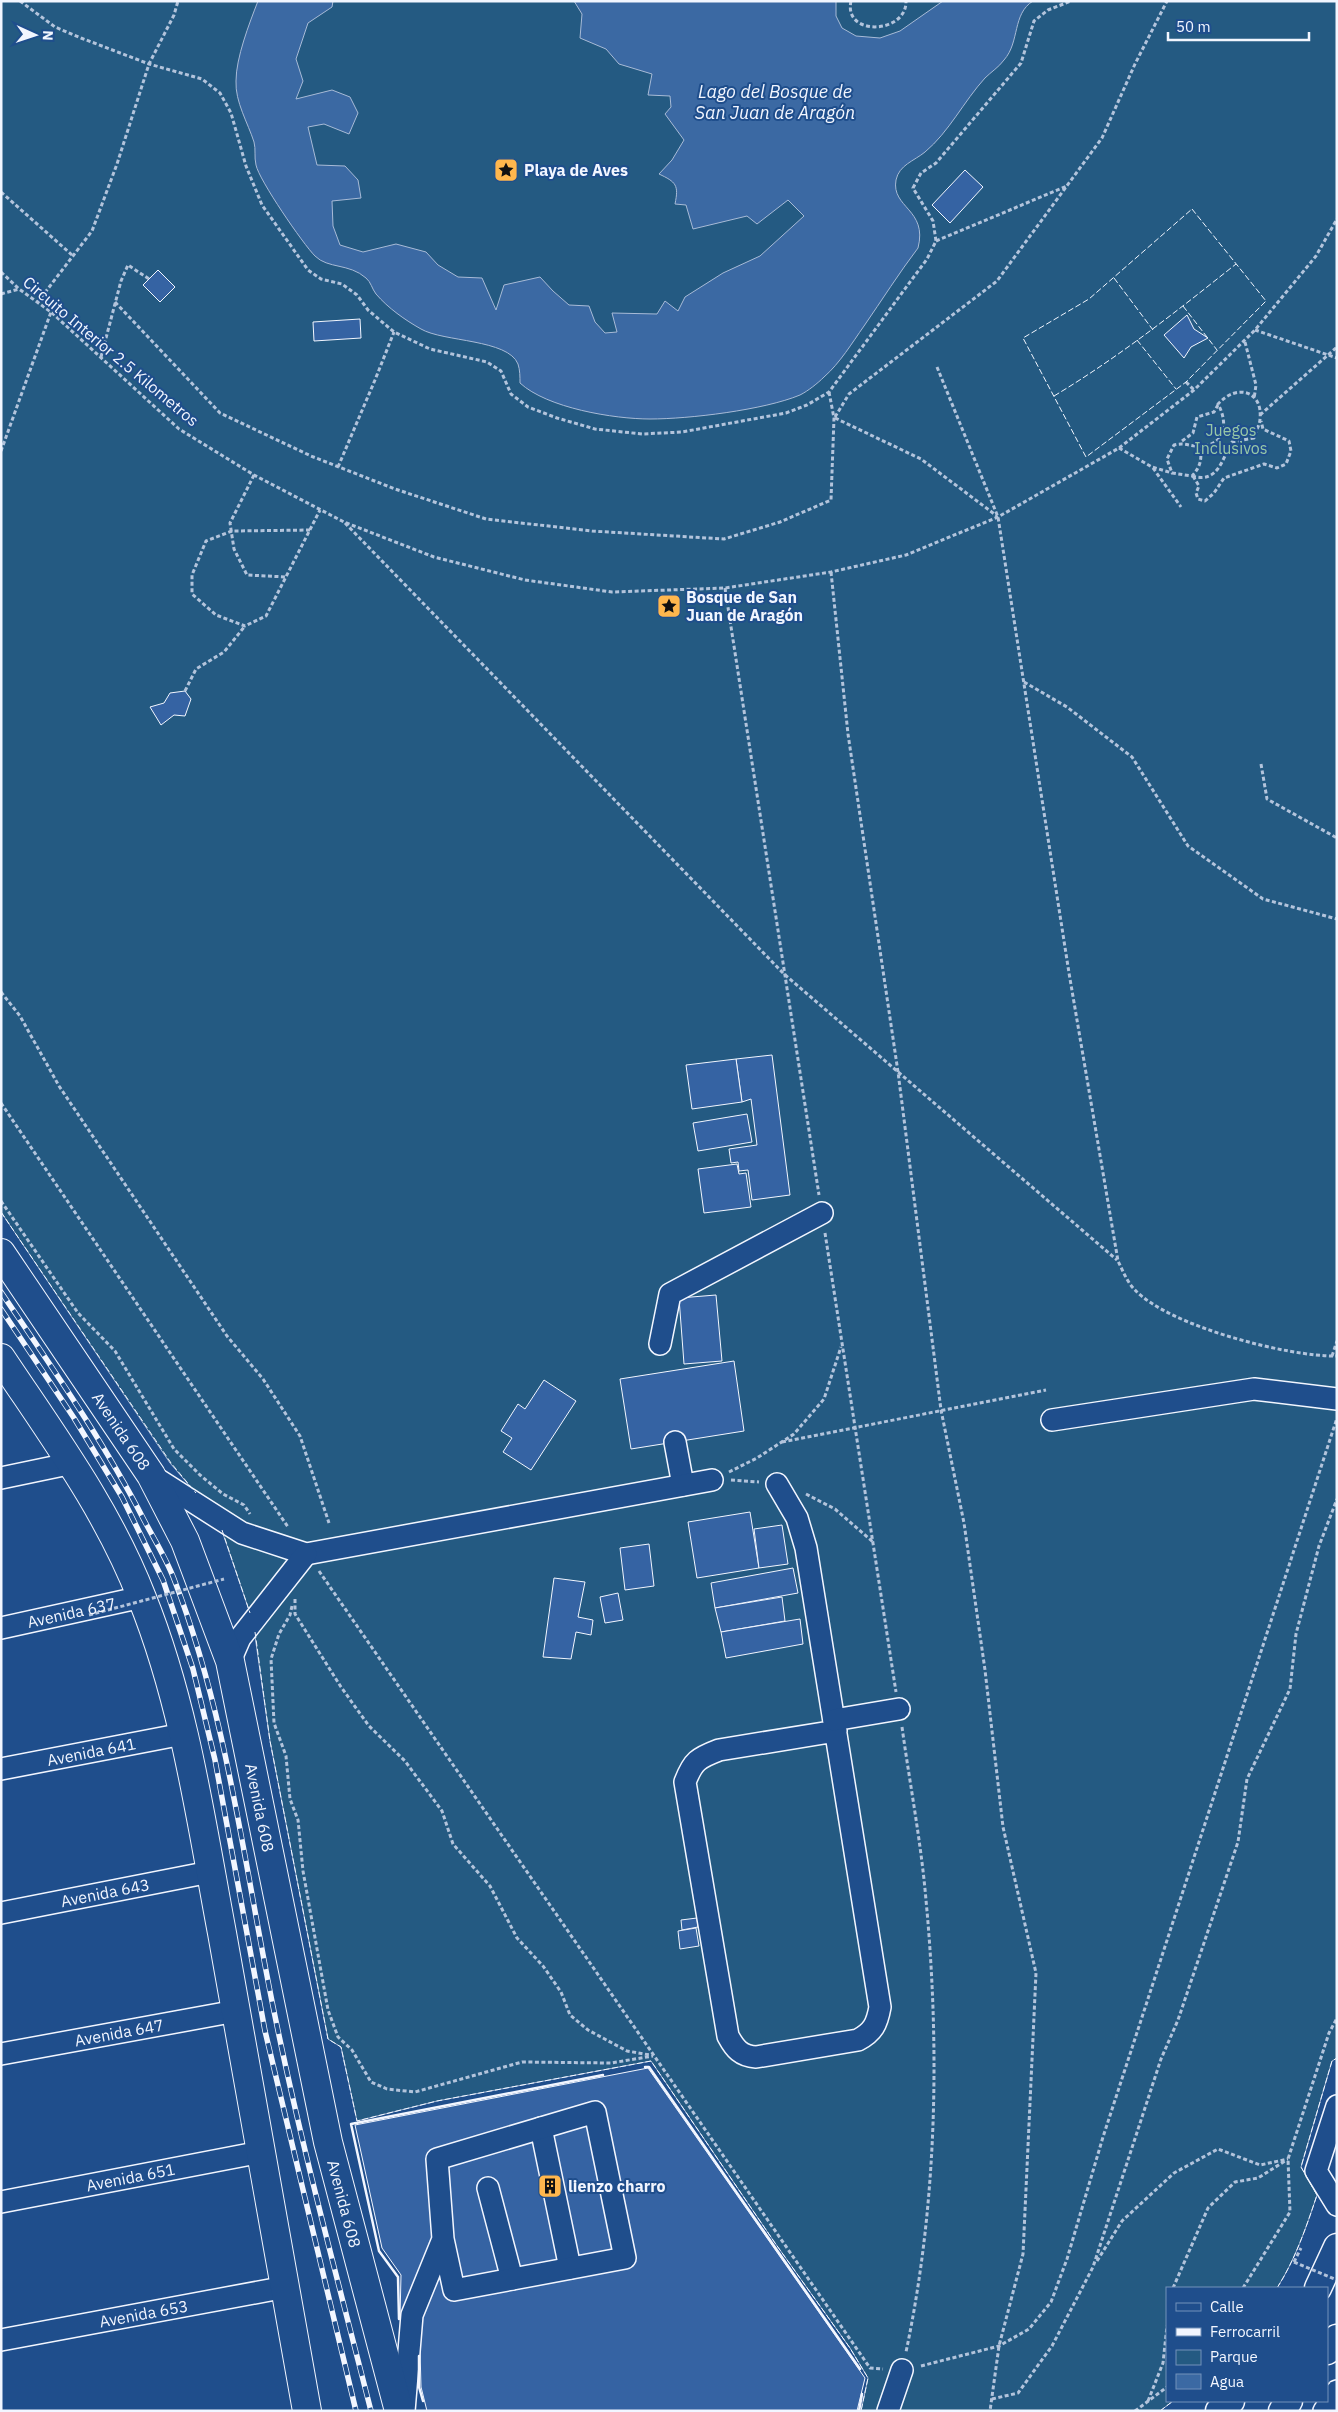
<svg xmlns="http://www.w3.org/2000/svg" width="1338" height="2412" font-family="'IBM Plex Sans',sans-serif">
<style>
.green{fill:#245a82;stroke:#a8bbd7}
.water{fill:#3b69a3;stroke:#a8bbd7}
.building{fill:#3563a3;stroke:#f2f6ff}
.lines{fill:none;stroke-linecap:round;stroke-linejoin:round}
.minor-casing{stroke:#f2f6ff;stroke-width:24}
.major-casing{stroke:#f2f6ff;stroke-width:29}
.highway-casing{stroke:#f2f6ff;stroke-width:30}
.path{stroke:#b3c4dc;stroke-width:3;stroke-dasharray:4 2.5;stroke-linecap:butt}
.minor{stroke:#1f4e8c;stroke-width:21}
.major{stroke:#1f4e8c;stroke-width:26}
.highway{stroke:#1f4e8c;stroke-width:28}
.rail-casing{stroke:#f2f6ff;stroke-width:5.5}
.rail{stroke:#1f4e8c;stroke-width:4;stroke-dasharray:11;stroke-linecap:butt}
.path-bridge{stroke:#b3c4dc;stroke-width:3;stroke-dasharray:4 2.5;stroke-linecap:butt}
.fence{stroke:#f2f6ff;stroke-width:1;stroke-dasharray:6 2.5;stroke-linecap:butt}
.wall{stroke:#f2f6ff;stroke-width:2.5}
.labels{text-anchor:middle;stroke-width:4;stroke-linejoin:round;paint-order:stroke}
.poi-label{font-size:16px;font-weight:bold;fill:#f2f6ff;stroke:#1f4e8c;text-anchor:start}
.street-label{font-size:16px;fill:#f2f6ff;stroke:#1f4e8c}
.park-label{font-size:16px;fill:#97c8a6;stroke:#1f4e8c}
.water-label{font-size:18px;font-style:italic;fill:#f2f6ff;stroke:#1f4e8c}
</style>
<rect width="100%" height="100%" fill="#1f4e8c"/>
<path class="green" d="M1 1H1337V2058L1332 2061 1301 2167 1317 2195C1306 2228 1295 2260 1277 2288H1167V2401H1173L1160 2411H861L868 2378 850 2348 775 2243 651 2061 437 2101 357 2121 341 2047 328 2039 270 1741 253 1622 218 1519 170 1463 1 1212Z"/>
<path class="water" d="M258 1H333L332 7 308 23 296 59 303 81 296 99 332 90 350 97 358 113 349 134 324 124 308 127 317 165 345 166 358 180 361 198 332 201 333 226 340 245 363 252 396 244 426 252 438 265 458 277 482 278 496 310 504 285 540 277 553 291 569 305 589 306 595 322 605 333 617 332 612 313 657 314 665 301 678 311 685 297 723 273 760 256 804 216 788 200 757 224 747 216 693 229 686 205 675 204C679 185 676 182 659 174L672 160 684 140 665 114 671 107 670 96 648 95 652 74 619 64 606 49 580 38 582 14 574 1H836V16L842 28 856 36 880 38 900 31 943 1H1033C1012 14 1020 42 1004 60 999 67 991 72 985 78 964 101 949 132 925 152 914 161 899 165 896 180 891 208 928 209 918 248 899 273 882 300 864 326 852 343 840 363 824 377 818 383 808 391 800 395 764 410 689 419 650 419 614 419 547 408 520 383 520 377 520 370 518 364 508 339 443 342 421 329 405 320 388 308 376 294 372 289 371 282 366 278 349 263 328 269 315 256 303 244 259 180 256 165 254 157 256 149 254 142 248 123 235 102 236 81 236 58 249 24 258 1Z"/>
<g class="building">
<path d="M965 170 983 187 950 223 932 205Z"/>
<path d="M158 270 175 287 160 302 143 285Z"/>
<path d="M1187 315 1194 329 1208 338 1191 347 1184 358 1164 335Z"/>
<path d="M360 319 361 338 314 341 313 322Z"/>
<path d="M185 691 191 699 185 716 174 715 161 725 150 707 164 703 170 693Z"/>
<path d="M772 1055 790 1195 752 1200 748 1170 739 1171 738 1162 731 1163 729 1149 757 1145 751 1099 742 1102 736 1059Z"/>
<path d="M736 1059 742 1102 692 1109 686 1065Z"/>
<path d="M747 1114 752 1142 698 1151 693 1123Z"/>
<path d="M737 1164 739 1174 746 1173 751 1207 704 1213 698 1169Z"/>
<path d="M716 1295 722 1361 684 1364 679 1298Z"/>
<path d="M734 1361 744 1431 631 1449 620 1379Z"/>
<path d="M544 1380 576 1401 531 1470 503 1452 512 1438 501 1431 518 1404 525 1409Z"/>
<path d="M750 1512 759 1568 697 1578 688 1522Z"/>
<path d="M782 1525 788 1564 759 1568 754 1529Z"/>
<path d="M649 1544 654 1586 625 1590 620 1548Z"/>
<path d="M793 1568 798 1593 715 1608 711 1583Z"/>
<path d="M554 1578 585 1582 578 1617 593 1620 591 1635 576 1632 571 1659 543 1657Z"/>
<path d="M618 1593 623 1620 605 1623 600 1597Z"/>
<path d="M782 1597 785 1621 721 1632 715 1608Z"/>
<path d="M800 1619 803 1644 726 1658 721 1632Z"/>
<path d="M697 1918 698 1927 682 1930 681 1920Z"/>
<path d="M696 1928 699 1946 680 1949 678 1931Z"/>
<path d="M648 2068 865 2378 857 2411H427L421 2387 419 2314 400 2318 401 2275 382 2248 355 2125Z"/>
</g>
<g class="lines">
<g class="minor-casing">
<g id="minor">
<path d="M660 1344 670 1294 822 1213"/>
<path d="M1052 1420 1254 1389 1337 1399"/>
<path d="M675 1442 683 1485"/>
<path d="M151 1475 242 1533 306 1554 712 1480"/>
<path d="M1 1478 73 1463"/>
<path d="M777 1484 797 1518 806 1548 880 2007C877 2024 873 2032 858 2040L756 2057C741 2056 735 2049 728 2036L685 1782C693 1761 698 1758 719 1750L836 1731"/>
<path id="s1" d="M1 1628 142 1597"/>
<path d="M230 1661 240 1638 306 1554"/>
<path d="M834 1720 899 1709"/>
<path id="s2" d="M1 1769 183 1734"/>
<path id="s3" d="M1 1913 210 1872"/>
<path id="s4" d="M1 2054 236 2011"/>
<path d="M1337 2106 1316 2171 1337 2205"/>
<path d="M541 2128 570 2268"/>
<path d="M488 2188 512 2279"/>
<path id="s5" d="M1 2202 261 2152"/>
<path id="s6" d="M1 2340 286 2287"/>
<path d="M404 2411 412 2315 443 2239 437 2159 595 2112 625 2258 454 2290 443 2239"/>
<path d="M888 2411 902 2370"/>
<path d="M1324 2411 1337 2391"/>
</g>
</g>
<g class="major-casing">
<g id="major">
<path d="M1318 2288 1337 2247"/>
<path d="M1327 2351 1337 2338"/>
<path d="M1219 2411 1231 2401"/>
<path d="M1282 2411 1289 2401"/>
</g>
</g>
<g class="highway-casing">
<g id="highway">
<path id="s7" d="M1 1253 151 1475 185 1541 230 1661 328 2142 399 2411"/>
<path d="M1 1358C53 1436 108 1510 142 1598 185 1705 201 1821 222 1933 251 2092 280 2251 307 2411"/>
</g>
</g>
<g class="path">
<path d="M20 1 55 27 81 38 149 64 202 79 220 93 231 113 246 166 262 205 308 270 321 279 342 284 357 295 368 310 394 332 430 349 487 362 501 371 511 394 528 407 557 418 595 429 642 434 682 432 786 413 807 405 829 392 927 259 936 241 933 221 913 188 921 173 936 163 1021 63 1034 21 1048 10 1071 1"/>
<path d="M851 1C843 37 907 34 906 1"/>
<path d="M1 192 72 255"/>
<path d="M936 241 1067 186"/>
<path d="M1 272 19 289 51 312 179 429 254 475 344 522 434 557 525 580 612 592 725 588 831 572 906 555 998 517 1119 448 1194 390 1255 330 1316 256 1337 219"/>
<path d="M1 294 19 289"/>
<path d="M115 302 220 413 311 456 395 489 486 519 592 531 724 539 780 522 831 500 834 418 829 392"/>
<path d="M37 303 92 231 117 164 149 64 174 15 178 1"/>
<path d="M1255 330 1337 358"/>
<path d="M1245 342 1256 385 1254 399"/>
<path d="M101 357 121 281 128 265 149 279"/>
<path d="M937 367 998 517 1069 973 1118 1261C1123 1271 1127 1282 1135 1290 1169 1326 1288 1357 1337 1356"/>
<path d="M1186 382 1194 390"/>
<path d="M1260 415 1337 347"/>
<path d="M835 417 849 394 997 281 1102 138 1135 64 1167 1"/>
<path d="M835 418 921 459 997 516"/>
<path d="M1182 441 1193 433 1197 417 1214 412 1218 405"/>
<path d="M1119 448 1152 467 1172 473"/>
<path d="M1 451 51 312"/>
<path d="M338 467 375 380 394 332"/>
<path d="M1153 468 1181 507"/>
<path d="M254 475 230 523 234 549 247 575 286 577"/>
<path d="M1192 476C1219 484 1222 458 1232 442L1254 438C1255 432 1260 425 1260 419 1263 391 1237 383 1218 404 1228 422 1226 445 1201 446 1190 447 1186 442 1174 445L1167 459 1172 473 1192 476C1201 466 1202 459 1200 446"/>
<path d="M1193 476 1199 486 1196 493 1198 499 1205 501 1214 493 1224 478 1264 464 1277 468 1286 464 1291 451 1289 441 1263 429 1261 421"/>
<path d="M345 523 784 974 1117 1260"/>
<path d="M310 530 232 531 206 541 192 575V594L216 615 245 626 266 616 320 510"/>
<path d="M831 572 848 734 898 1072 941 1410 964 1523 985 1670 1003 1827 1036 1973 1023 2254 999 2346 990 2411"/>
<path d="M725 588 819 1195"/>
<path d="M1024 682 1067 707 1132 757 1188 846 1263 899 1337 919"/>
<path d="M185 691 196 669 224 652 245 626"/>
<path d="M1261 764 1267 799 1337 838"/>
<path d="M1 992 20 1016 59 1086 227 1336 263 1379 300 1436 329 1523"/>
<path d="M1 1103 288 1527"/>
<path d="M1 1201 78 1313 115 1351 174 1449 200 1475 223 1494 244 1505 250 1514"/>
<path d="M825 1233 896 1692"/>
<path d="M1332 1356 1337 1341"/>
<path d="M782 1442 1046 1390"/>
<path d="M729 1472 757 1458 794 1434 824 1399 841 1347"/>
<path d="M731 1480 759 1482"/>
<path d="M806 1494 835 1509 873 1542"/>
<path d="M319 1571 870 2368 883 2369"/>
<path d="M295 1599V1614L341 1687 369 1726 405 1761 442 1811 453 1844 490 1886 517 1938 543 1966 561 1992 570 2015 588 2030 627 2051 650 2055"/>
<path d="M292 1606 290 1615 279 1634 271 1659 274 1723 286 1756 290 1799 298 1820 303 1871 328 2010 338 2037 352 2050 371 2082 387 2089 415 2092 522 2062 611 2063 653 2056"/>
<path d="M902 1727C910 1785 921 1842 926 1900 940 2050 937 2205 906 2352"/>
<path d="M1097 2261 1122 2221 1174 2173 1218 2149 1260 2165 1288 2159"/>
<path d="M1294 2262 1301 2248"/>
<path d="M1173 2288 1208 2208 1235 2182 1258 2178 1285 2161"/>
<path d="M1243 2288 1290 2212 1288 2159 1329 2033 1337 2018"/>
<path d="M921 2366 999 2346 1029 2329 1051 2302 1067 2259 1103 2137 1337 1418"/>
<path d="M992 2399 1018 2393 1052 2346 1093 2267 1161 2059 1178 2020 1238 1842 1247 1779 1290 1689 1296 1634 1319 1546 1337 1499"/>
<path d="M1148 2401 1163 2363 1167 2326"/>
<path d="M1135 2411 1167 2387"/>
</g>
<use href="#minor" class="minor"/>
<use href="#major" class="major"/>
<use href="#highway" class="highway"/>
<g class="rail-casing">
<g id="rail">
<path d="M1 1292C51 1366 103 1440 144 1520 154 1539 166 1558 174 1579 229 1721 245 1873 276 2021 303 2152 338 2281 371 2411"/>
<path d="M1 1309 74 1418 122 1497 163 1580 193 1669 215 1760 265 2031 356 2411"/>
</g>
</g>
<use href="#rail" class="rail"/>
<g class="path-bridge">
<path d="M89 1615 224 1579"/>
<path d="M1294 2262 1337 2280"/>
</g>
<g class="fence">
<path d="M1192 209 1266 301 1186 382 1086 457 1023 338 1089 299Z"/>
<path d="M1114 278 1153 330"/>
<path d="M1183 306 1217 350"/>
<path d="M1137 340 1176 389"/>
<path d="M1054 396C1119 357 1177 311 1236 264"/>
<path d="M1 1212 171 1463 196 1493"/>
<path d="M222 1530 250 1613"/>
<path d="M255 1632 270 1741 328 2039 341 2047 357 2121 437 2101 651 2061 775 2243 850 2348 868 2378 861 2411"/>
<path d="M1277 2288C1295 2260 1306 2228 1317 2195L1301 2167 1332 2061 1337 2058"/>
<path d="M1160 2411 1173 2401"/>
</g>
<g class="wall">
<path d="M645 2067H649L860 2369"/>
<path d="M399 2319 398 2277 379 2251 351 2124 603 2075"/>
<path d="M419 2356V2387L423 2401"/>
<path d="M859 2411 862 2394"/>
</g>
</g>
<defs>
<g id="sight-square" transform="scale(1.25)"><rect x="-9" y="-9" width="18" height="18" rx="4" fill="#ffb74d" stroke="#1f4e8c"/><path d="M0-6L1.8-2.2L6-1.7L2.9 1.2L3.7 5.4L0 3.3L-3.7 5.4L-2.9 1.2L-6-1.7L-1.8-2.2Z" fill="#111"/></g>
<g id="building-square" transform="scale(1.25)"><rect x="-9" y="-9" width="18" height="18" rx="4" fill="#ffb74d" stroke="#1f4e8c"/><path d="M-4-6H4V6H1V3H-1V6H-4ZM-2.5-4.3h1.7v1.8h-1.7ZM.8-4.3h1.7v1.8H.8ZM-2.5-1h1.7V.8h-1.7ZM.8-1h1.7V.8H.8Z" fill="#111"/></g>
</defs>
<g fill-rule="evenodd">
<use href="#sight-square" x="506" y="170"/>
<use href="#sight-square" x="669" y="606"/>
<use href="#building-square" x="550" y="2186"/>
</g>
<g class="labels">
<g class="poi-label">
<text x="524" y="176">Playa de Aves</text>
<text x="686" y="603">Bosque de San<tspan x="686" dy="18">Juan de Aragón</tspan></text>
<text x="568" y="2192">lienzo charro</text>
</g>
<g class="street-label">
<text transform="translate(111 351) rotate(40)" y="6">Circuito Interior 2.5 Kilometros</text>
<text dy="6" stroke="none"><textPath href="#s7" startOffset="215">Avenida 608</textPath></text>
<text dy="6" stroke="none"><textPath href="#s1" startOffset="72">Avenida 637</textPath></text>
<text dy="6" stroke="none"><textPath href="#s2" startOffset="92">Avenida 641</textPath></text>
<text dy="6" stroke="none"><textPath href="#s7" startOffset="620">Avenida 608</textPath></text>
<text dy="6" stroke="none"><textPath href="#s3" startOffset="106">Avenida 643</textPath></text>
<text dy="6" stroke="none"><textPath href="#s4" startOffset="120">Avenida 647</textPath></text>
<text dy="6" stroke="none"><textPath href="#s5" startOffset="132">Avenida 651</textPath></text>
<text dy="6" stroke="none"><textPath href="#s7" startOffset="1025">Avenida 608</textPath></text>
<text dy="6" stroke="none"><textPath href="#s6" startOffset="145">Avenida 653</textPath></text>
</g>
<g class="park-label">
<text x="1231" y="436">Juegos<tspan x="1231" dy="18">Inclusivos</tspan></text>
</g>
<g class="water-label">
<text x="775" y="98">Lago del Bosque de<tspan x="775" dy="21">San Juan de Aragón</tspan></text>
</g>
</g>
<rect width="1338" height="2412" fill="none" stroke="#f2f6ff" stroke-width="5"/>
<rect x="1166" y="2287" width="162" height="115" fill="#1f4e8c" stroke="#7391ba"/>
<rect x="1176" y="2303" width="25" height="8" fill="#1f4e8c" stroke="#7391ba"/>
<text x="1210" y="2312" font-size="15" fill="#f2f6ff">Calle</text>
<rect x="1176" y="2328" width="25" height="8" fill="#f2f6ff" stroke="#7391ba"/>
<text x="1210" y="2337" font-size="15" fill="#f2f6ff">Ferrocarril</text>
<rect x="1176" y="2350" width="25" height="15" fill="#245a82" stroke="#7391ba"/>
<text x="1210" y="2362" font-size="15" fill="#f2f6ff">Parque</text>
<rect x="1176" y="2374" width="25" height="15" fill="#3b69a3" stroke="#7391ba"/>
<text x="1210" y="2387" font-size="15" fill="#f2f6ff">Agua</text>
<g transform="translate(35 35) rotate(93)" stroke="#1f4e8c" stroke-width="4" paint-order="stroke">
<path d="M0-4L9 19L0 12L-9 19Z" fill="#f2f6ff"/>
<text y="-8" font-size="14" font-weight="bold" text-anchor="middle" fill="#f2f6ff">N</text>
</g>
<path d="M1168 32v8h141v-8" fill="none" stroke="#f2f6ff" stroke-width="2.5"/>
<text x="1176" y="32" font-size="15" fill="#f2f6ff" stroke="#1f4e8c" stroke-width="4" paint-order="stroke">50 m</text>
</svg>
